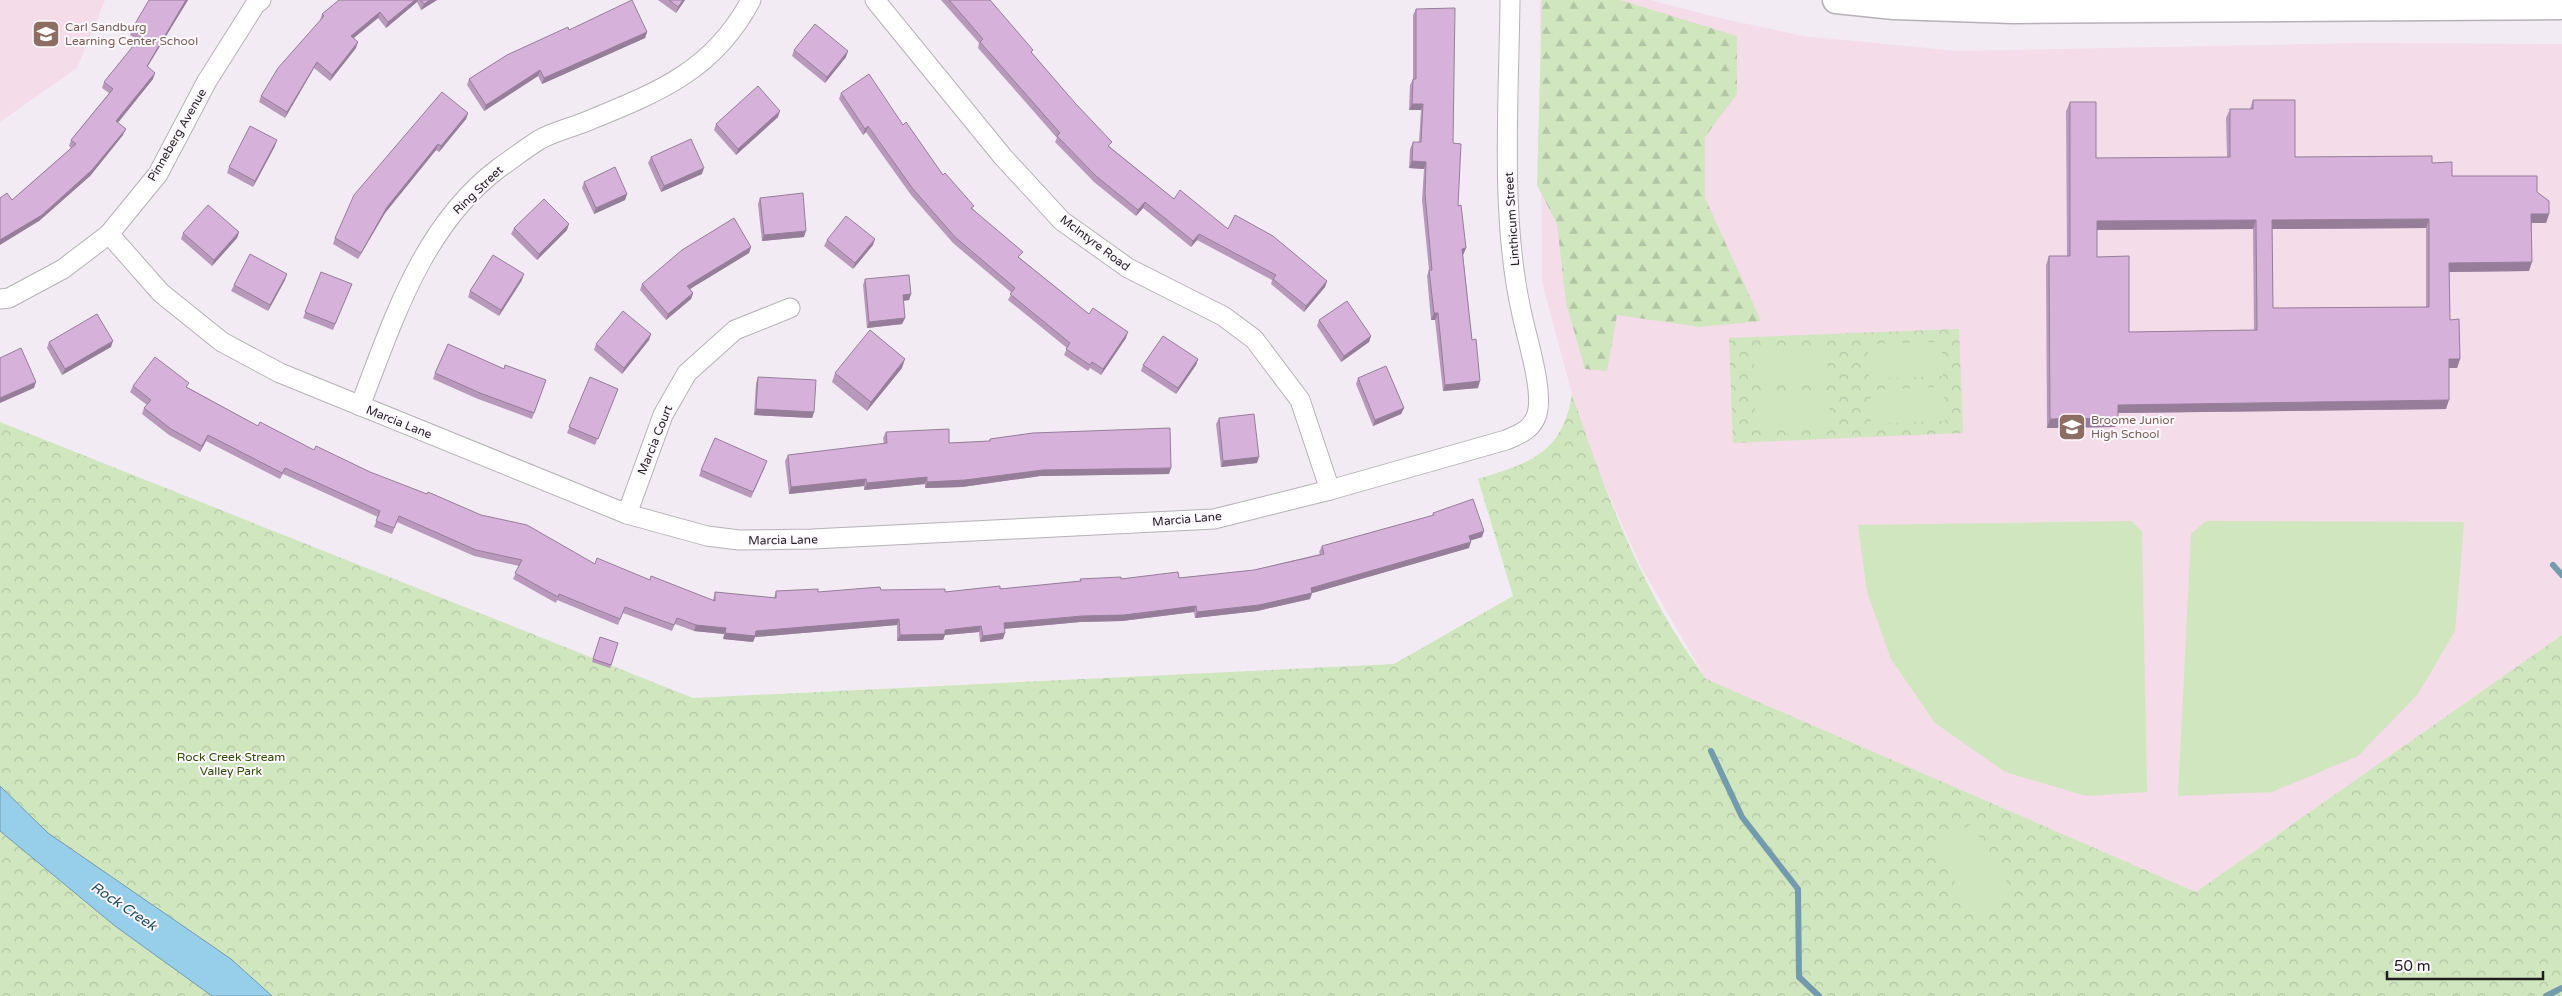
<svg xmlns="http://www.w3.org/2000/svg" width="2562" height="996" font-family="'Varela Round',sans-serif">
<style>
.education{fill:#f4dce8}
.forest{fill:url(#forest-firs)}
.park{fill:url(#park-crowns)}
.pitch{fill:#d0e6bf}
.water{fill:#97cfea;stroke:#739aad}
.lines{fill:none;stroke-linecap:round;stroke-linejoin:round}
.stream{stroke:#739aad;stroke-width:6}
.street-casing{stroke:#b7b0b8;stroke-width:21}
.secondary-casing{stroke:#b7b0b8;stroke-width:29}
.street{stroke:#fff;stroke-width:19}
.secondary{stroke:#fff;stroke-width:26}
.wall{fill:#b899bc;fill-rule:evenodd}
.shaded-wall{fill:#967d99}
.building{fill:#d6b2db;stroke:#967d99;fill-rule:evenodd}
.labels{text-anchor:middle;stroke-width:4;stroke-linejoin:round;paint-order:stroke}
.education-label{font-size:12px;fill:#785e54;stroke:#fef9fe;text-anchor:start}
.street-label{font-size:12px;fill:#201d20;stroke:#fef9fe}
.park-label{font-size:12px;fill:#2e4c07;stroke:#fef9fe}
.water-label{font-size:14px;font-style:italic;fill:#1d4b5e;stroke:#fef9fe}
</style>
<defs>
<pattern id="forest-firs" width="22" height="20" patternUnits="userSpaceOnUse" patternTransform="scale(1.25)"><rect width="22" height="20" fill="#d0e6bf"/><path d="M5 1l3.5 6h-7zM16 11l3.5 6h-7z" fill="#b2c5a4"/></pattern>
<pattern id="park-crowns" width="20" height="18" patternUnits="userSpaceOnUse" patternTransform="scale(1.25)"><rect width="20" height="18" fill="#d0e6bf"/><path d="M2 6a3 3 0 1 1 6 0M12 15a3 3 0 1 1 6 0" fill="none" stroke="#b2c5a4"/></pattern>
</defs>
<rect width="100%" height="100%" fill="#f2ebf3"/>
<g class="education">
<path d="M0 0H105L77 68 0 122Z"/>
<path d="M1540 0H1651L1715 17 1803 36 1957 51 2367 43 2562 44V635L2196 892 1706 679 1641 567 1593 459 1572 394 1542 282Z"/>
</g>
<path class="forest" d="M1542 0H1620L1737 36V94L1705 137V198L1761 321 1700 327 1617 315 1607 371 1585 369 1566 303 1557 224 1537 185Z"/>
<g class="park">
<path d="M1959 329 1963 433 1733 443 1729 338Z"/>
<path d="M1572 394C1598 473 1628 553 1670 625 1681 644 1694 661 1706 679L2196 892 2562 635V996H0V422L693 698 1394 664 1513 596 1478 479C1530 463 1563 453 1572 394Z"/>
</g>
<g class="pitch">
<path d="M1942 342 1943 376 1869 379 1868 344Z"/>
<path d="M1827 345 1828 380 1755 383 1753 349Z"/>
<path d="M1944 387 1945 421 1871 424 1870 390Z"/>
<path d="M1829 391 1830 425 1756 428 1755 394Z"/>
<path d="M2131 521 2142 531 2147 792 2087 796 2005 772 1935 723 1891 659 1867 592 1858 525Z"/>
<path d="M2206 521 2464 522 2455 631 2418 694 2358 756 2272 792 2178 796 2191 534Z"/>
<path d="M1971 824 2014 893 1977 917 1933 848Z"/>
</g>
<path class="water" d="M0 786 48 833 231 959 272 996H212L115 926 0 831Z"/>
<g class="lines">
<g class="stream">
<path d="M2553 565 2562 575"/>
<path d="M1711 751 1742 817 1798 889 1799 977 1819 996"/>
<path d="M2546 996 2562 988"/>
</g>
<g class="street-casing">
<g id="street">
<path d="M875 0 1003 157 1062 221 1128 268 1223 316 1254 339 1300 400 1330 490"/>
<path d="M109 234 161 293 222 342 280 373 627 514 707 536 739 540 813 539 1214 519 1330 490 1506 440C1520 434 1532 430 1537 414 1544 390 1526 336 1521 310 1500 215 1509 98 1510 0"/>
<path d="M0 299 9 298 63 269 109 234 158 174 207 81 255 5 261 0"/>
<path d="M360 406C393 321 422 226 499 168 512 159 526 148 539 140 553 132 570 128 585 122 656 93 713 72 751 0"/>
<path d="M627 514 663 415 687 373 735 330 790 308"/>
</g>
</g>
<g class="secondary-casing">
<path id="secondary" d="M1836 0 1894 6 2013 10 2562 6"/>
</g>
<use href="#street" class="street"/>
<use href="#secondary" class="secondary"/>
</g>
<g class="wall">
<path d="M188 0 148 66 153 79 118 123 123 135 90 176 39 221 12 200 71 148 69 146 71 140 109 93 102 88 104 82 138 40 130 35 132 29Z"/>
<path d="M339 0H437L421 10 417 2 386 28 378 18 353 38 356 48 330 81 314 68 285 118 259 102 261 96 321 20H320L322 14Z"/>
<path d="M658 0H685L676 13Z"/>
<path d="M941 0H990L1032 53 1110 147 1174 199 1228 229 1327 281 1325 287 1304 312 1271 284 1272 280 1197 240 1191 247 1143 208 1136 216 1094 182 1055 142 1057 138 978 48 979 43Z"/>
<path d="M1416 9 1453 143 1458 206 1466 248 1463 255 1472 340 1478 388 1443 391 1435 320H1431L1427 276 1429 270 1422 200 1424 169 1409 168 1410 149 1413 142H1419L1421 110H1409L1410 85 1413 79V15Z"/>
<path d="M569 30 647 32 645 38 542 84 538 76 484 111 467 85 469 79Z"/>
<path d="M794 50 846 57 825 83 792 56Z"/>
<path d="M841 93 903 125 943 175 973 209 1020 258 1089 314 1126 338 1101 375 1090 368 1088 371 1064 355 1067 348 1008 300 1012 293 953 243 911 195 866 132 863 135 839 99Z"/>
<path d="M2253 100 2295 157 2432 163 2452 176 2537 192 2549 214 2546 223H2532L2529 271 2449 272 2450 320 2460 359 2457 368H2449L2446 409 2118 413 2115 427 2047 428 2046 265 2049 256H2067L2066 111 2070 102 2096 158 2227 157 2226 118 2230 109H2250ZM2426 228V307L2273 308 2272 229ZM2253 229 2254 330 2129 332 2097 257V230Z"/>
<path d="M468 113 466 119 439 152 436 150 385 213 358 259 333 244 335 238Z"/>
<path d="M778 117 736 155 714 130 716 124Z"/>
<path d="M275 146 253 187 227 173 229 167Z"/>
<path d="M651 157 702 174 661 192 648 163Z"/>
<path d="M584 182 627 194 625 200 594 214 582 188Z"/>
<path d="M760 198 804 237 762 241 758 204Z"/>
<path d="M514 228 567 230 537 260 511 234Z"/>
<path d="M239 232 237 238 212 266 181 239 183 233Z"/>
<path d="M827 240 873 245 853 269 824 246Z"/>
<path d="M751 247 749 253 690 289 693 293 691 299 666 320 640 290 642 284Z"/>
<path d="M321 272 352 284 333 330 303 318Z"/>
<path d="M865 279 911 294 909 300 903 301 905 318 902 324 867 328 863 285Z"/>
<path d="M285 280 268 311 231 291 234 285Z"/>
<path d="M522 280 499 316 468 297 470 291Z"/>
<path d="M1319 320 1371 336 1369 342 1341 362 1317 326Z"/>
<path d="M651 334 649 340 622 374 594 350 596 344Z"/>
<path d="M49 342 111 347 62 375 47 348Z"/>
<path d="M1198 359 1196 365 1176 394 1141 371 1143 365Z"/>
<path d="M902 368 867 411 832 382 835 373Z"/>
<path d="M504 369 546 380 532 419 478 399 433 379 435 373Z"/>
<path d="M590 377 618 389 595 445 567 433Z"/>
<path d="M758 377 814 412 812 418 754 415 756 383Z"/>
<path d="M1358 378 1404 408 1401 414 1373 426 1356 384Z"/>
<path d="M133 386 187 387 258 426 314 450 595 564 650 580 713 600 715 592 774 598 776 591 818 592 881 590 945 592 1000 589 1080 581V579L1179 578 1254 570 1320 554 1319 552 1322 546 1432 516 1433 513 1482 537 1470 540 1469 548 1312 593 1310 599 1257 611 1195 618 1194 612 1122 621 1080 622 1004 629 1003 639 980 642 979 632 945 635 943 640 897 641V625L755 637 753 642 723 639 724 634 694 631 675 624 672 631 623 613 618 625 557 600 556 603 513 579 519 566 474 556 397 522 392 534 374 527 378 517 283 474 280 479 206 441 200 452 169 435 142 414 144 408 147 405 130 392Z"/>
<path d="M1219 418 1257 463 1221 467 1216 424Z"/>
<path d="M886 432 949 443 989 442 990 439 1169 474 1040 476 962 487 925 488V484L864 490V486L789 494 785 461 788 455 884 444 883 438Z"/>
<path d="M765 467 751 498 699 476 701 470Z"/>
<path d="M600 637 618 643 610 668 592 662Z"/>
</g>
<g class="shaded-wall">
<path d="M186 0H188L144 72 147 66Z"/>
<path d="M415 0H418L417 2 386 28 388 22Z"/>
<path d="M430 0H437L421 10 424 4Z"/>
<path d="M683 0H685L676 13 678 7Z"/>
<path d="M380 12 378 18 349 42 351 36Z"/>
<path d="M647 32 645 38 542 84 544 78Z"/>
<path d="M358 42 356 48 330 81 332 75Z"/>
<path d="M848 51 846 57 825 83 827 77Z"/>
<path d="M317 62 314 68 285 118 287 112Z"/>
<path d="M540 70 538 76 484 111 486 105Z"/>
<path d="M155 73 153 79 114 127 116 121Z"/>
<path d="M1412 104H1423L1421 110H1409Z"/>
<path d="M780 111 778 117 736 155 738 149Z"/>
<path d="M468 113 466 119 439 152 441 146Z"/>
<path d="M868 126 866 132 863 135 865 129Z"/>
<path d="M126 129 123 135 90 176 39 221 0 245V240Z"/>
<path d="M277 140 275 146 253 187 255 181Z"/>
<path d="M438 144 436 150 385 213 358 259 361 253 387 207Z"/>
<path d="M1412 161 1426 162 1424 169 1409 168Z"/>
<path d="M704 168 702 174 661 192 664 186Z"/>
<path d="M627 194 625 200 594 214 596 208Z"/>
<path d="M1145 202 1143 208 1136 216 1138 210Z"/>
<path d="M2531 214H2549L2546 223H2528Z"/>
<path d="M2429 219 2426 228 2269 229 2272 220Z"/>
<path d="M2256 220 2253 229 2094 230 2097 221Z"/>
<path d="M569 224 567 230 537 260 539 254Z"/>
<path d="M806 231 804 237 762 241 764 235Z"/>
<path d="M239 232 237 238 212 266 214 260Z"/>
<path d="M1199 234 1197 240 1191 247 1193 241Z"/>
<path d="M875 239 873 245 853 269 855 263Z"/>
<path d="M751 247 749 253 685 292 687 286Z"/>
<path d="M1466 248 1463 255H1460L1462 249Z"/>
<path d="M2532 262 2529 271 2446 272 2449 263Z"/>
<path d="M287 274 285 280 268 311 270 305Z"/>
<path d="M524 274 522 280 499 316 501 310Z"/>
<path d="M1327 281 1325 287 1304 312 1306 306Z"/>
<path d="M693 293 691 299 666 320 668 314Z"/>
<path d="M911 294 909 300 900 301 903 295Z"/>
<path d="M1434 313H1438L1435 320H1431Z"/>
<path d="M905 318 902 324 867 328 869 322Z"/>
<path d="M1128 332 1126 338 1101 375 1103 369Z"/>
<path d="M651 334 649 340 622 374 624 368Z"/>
<path d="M1371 336 1369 342 1341 362 1344 356Z"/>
<path d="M113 341 111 347 62 375 65 369Z"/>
<path d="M905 359 902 368 867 411 871 402Z"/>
<path d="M1198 359 1196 365 1176 394 1178 388Z"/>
<path d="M2449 359H2460L2457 368H2446Z"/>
<path d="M1480 381 1478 388 1443 391 1445 385Z"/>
<path d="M36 382 34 388 0 403V398Z"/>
<path d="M2449 400 2446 409 2115 413 2118 405Z"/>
<path d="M1404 408 1401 414 1373 426 1375 420Z"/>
<path d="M756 409 814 412 812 418 754 415Z"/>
<path d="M2118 418 2115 427 2047 428 2050 419Z"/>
<path d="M208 435 206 441 200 452 202 446Z"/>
<path d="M1259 457 1257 463 1221 467 1223 461Z"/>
<path d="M1171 468 1169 474 1040 476 962 487 925 488 927 482 1043 470Z"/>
<path d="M927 477 925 484 864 490 867 483Z"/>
<path d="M866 479 864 486 789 494 791 487Z"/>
<path d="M1484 531 1482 537 1466 542 1469 536Z"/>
<path d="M1471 542 1469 548 1309 594 1311 588Z"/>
<path d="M1312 593 1310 599 1257 611 1195 618 1197 612Z"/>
<path d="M1196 606 1194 612 1122 621 1080 622 1002 629 1004 623Z"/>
<path d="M899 619 897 625 755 637 753 642 723 639 725 633Z"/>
<path d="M696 625 726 628 724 634 694 631Z"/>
<path d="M981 626 979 632 945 635 943 640 897 641 900 635Z"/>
<path d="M1005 633 1003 639 980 642 983 636Z"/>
</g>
<g class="building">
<path d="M149 0H186L147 66 155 73 116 121 126 129 92 170 42 215 0 240V198L7 193 12 200 76 144 71 140 113 89 104 82 142 35 132 29Z"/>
<path d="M339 0H415L388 22 380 12 351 36 358 42 332 75 317 62 287 112 261 96 278 68 324 16 322 14Z"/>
<path d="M421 0H430L424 4Z"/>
<path d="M632 0 647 32 544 78 540 70 486 105 469 79 507 55 568 27 569 30Z"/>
<path d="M669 0H683L678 7Z"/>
<path d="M949 0H990L1033 50 1031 52 1075 103 1112 142 1108 146 1174 199 1180 190 1228 229 1235 215 1273 236 1327 281 1306 306 1273 279 1276 275 1199 234 1193 241 1145 202 1138 210 1096 176 1057 136 1060 133 980 42 983 39Z"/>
<path d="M1455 8 1453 143 1461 144 1458 206 1461 205 1466 248 1462 249 1472 340 1476 339 1480 381 1445 385 1438 313H1434L1429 270H1432L1425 194 1426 162 1412 161 1413 142H1421L1423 104H1412L1413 79H1416V9Z"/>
<path d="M815 24 848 51 827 77 794 50Z"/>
<path d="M869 74 903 125 906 122 943 175 945 173 974 206 971 208 1023 252 1018 257 1089 314 1093 308 1128 332 1103 369 1092 362 1090 365 1066 349 1070 343 1010 294 1015 288 955 237 913 189 868 126 865 129 841 93Z"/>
<path d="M758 86 780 111 738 149 716 124Z"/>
<path d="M442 92 468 113 441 146 438 144 387 207 361 253 335 238 354 195Z"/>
<path d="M2253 100H2295V157L2432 156V163L2452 162V176H2537V192L2549 201V214H2531L2532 262 2449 263 2450 320 2459 319 2460 359H2449V400L2118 405V418L2050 419 2049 256H2070V102H2096V158L2230 157V109H2253ZM2429 219V307L2273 308 2272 220ZM2256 220 2257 330 2129 332V256L2097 257V221Z"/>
<path d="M250 126 277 140 255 181 229 167Z"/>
<path d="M691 139 704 168 664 186 651 157Z"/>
<path d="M615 167 627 194 596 208 584 182Z"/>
<path d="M803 193 806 231 764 235 760 198Z"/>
<path d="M544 199 569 224 539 254 514 228Z"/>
<path d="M208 205 239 232 214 260 183 233Z"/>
<path d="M846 216 875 239 855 263 827 240Z"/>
<path d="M734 218 751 247 687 286 693 293 668 314 642 284 682 250Z"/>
<path d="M250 254 287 274 270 305 234 285Z"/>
<path d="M493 255 524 274 501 310 470 291Z"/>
<path d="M321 272 352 284 335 324 305 312Z"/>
<path d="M909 275 911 294 903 295 905 318 869 322 865 279Z"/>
<path d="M1347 301 1371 336 1344 356 1319 320Z"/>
<path d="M623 311 651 334 624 368 596 344Z"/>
<path d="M97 314 113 341 65 369 49 342Z"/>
<path d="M870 330 905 359 871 402 835 373Z"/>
<path d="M1163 336 1198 359 1178 388 1143 365Z"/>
<path d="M448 344 504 369 505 365 546 380 534 413 480 393 435 373Z"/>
<path d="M21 348 36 382 0 398V358Z"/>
<path d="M155 357 189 383 186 387 258 426 260 422 314 450 316 446 370 472 427 494 428 492 481 515 527 525 595 564 597 558 650 580 651 576 715 601V592L776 598V591L818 589V592L880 587 881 590 945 589V592L1000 586V589L1081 581 1080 579 1121 577V579L1178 572 1179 578 1254 570 1324 554 1322 546 1434 515 1433 513 1473 499 1484 531 1469 536 1471 542 1311 588 1312 593 1259 605 1197 612 1196 606 1124 615 1082 616 1004 623 1005 633 983 636 981 626 945 630V634L900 635 899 619 756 631 755 636 725 633 726 628 696 625 677 618 674 625 625 607 620 619 559 594 558 597 515 573 522 560 476 550 399 516 394 528 376 521 380 511 285 468 282 473 208 435 202 446 171 429 144 408 151 400 133 386Z"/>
<path d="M1386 366 1404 408 1375 420 1358 378Z"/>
<path d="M590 377 618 389 598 439 569 427Z"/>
<path d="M758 377 816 380 814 412 756 409Z"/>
<path d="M1254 414 1259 457 1223 461 1219 418Z"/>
<path d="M1170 428 1171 468 1043 470 965 480 927 482V477L867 483 866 479 791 487 788 455 887 443 886 432 949 429V443L990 441V439L1033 433Z"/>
<path d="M715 438 767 461 753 492 701 470Z"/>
<path d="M600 637 618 643 611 665 593 659Z"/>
</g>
<defs>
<g id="school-square" transform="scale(1.4375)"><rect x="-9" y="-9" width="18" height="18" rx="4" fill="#8d6e63" stroke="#fef9fe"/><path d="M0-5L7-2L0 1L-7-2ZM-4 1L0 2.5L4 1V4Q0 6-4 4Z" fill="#fff"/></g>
</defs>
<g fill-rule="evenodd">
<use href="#school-square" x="46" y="34"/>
<use href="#school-square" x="2072" y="427"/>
</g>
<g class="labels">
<g class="education-label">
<text x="65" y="31">Carl Sandburg<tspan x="65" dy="14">Learning Center School</tspan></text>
<text x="2091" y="424">Broome Junior<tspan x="2091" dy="14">High School</tspan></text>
</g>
<g class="street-label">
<text transform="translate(177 135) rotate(-60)" y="4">Pinneberg Avenue</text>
<text transform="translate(478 190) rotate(-44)" y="4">Ring Street</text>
<text transform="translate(1512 219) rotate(-94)" y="4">Linthicum Street</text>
<text transform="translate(1095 243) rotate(37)" y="4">McIntyre Road</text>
<text transform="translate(399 422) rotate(22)" y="4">Marcia Lane</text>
<text transform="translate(655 440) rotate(-68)" y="4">Marcia Court</text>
<text transform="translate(1187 519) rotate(-5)" y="4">Marcia Lane</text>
<text transform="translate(783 540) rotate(-1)" y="4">Marcia Lane</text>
</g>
<g class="park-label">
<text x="231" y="761">Rock Creek Stream<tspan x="231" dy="14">Valley Park</tspan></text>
</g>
<g class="water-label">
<text transform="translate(124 906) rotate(34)" y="5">Rock Creek</text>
</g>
</g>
<path d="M2387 971v8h156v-8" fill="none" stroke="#201d20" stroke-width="2.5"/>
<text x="2394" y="971" font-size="15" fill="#201d20" stroke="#fef9fe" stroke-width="4" paint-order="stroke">50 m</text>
</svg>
